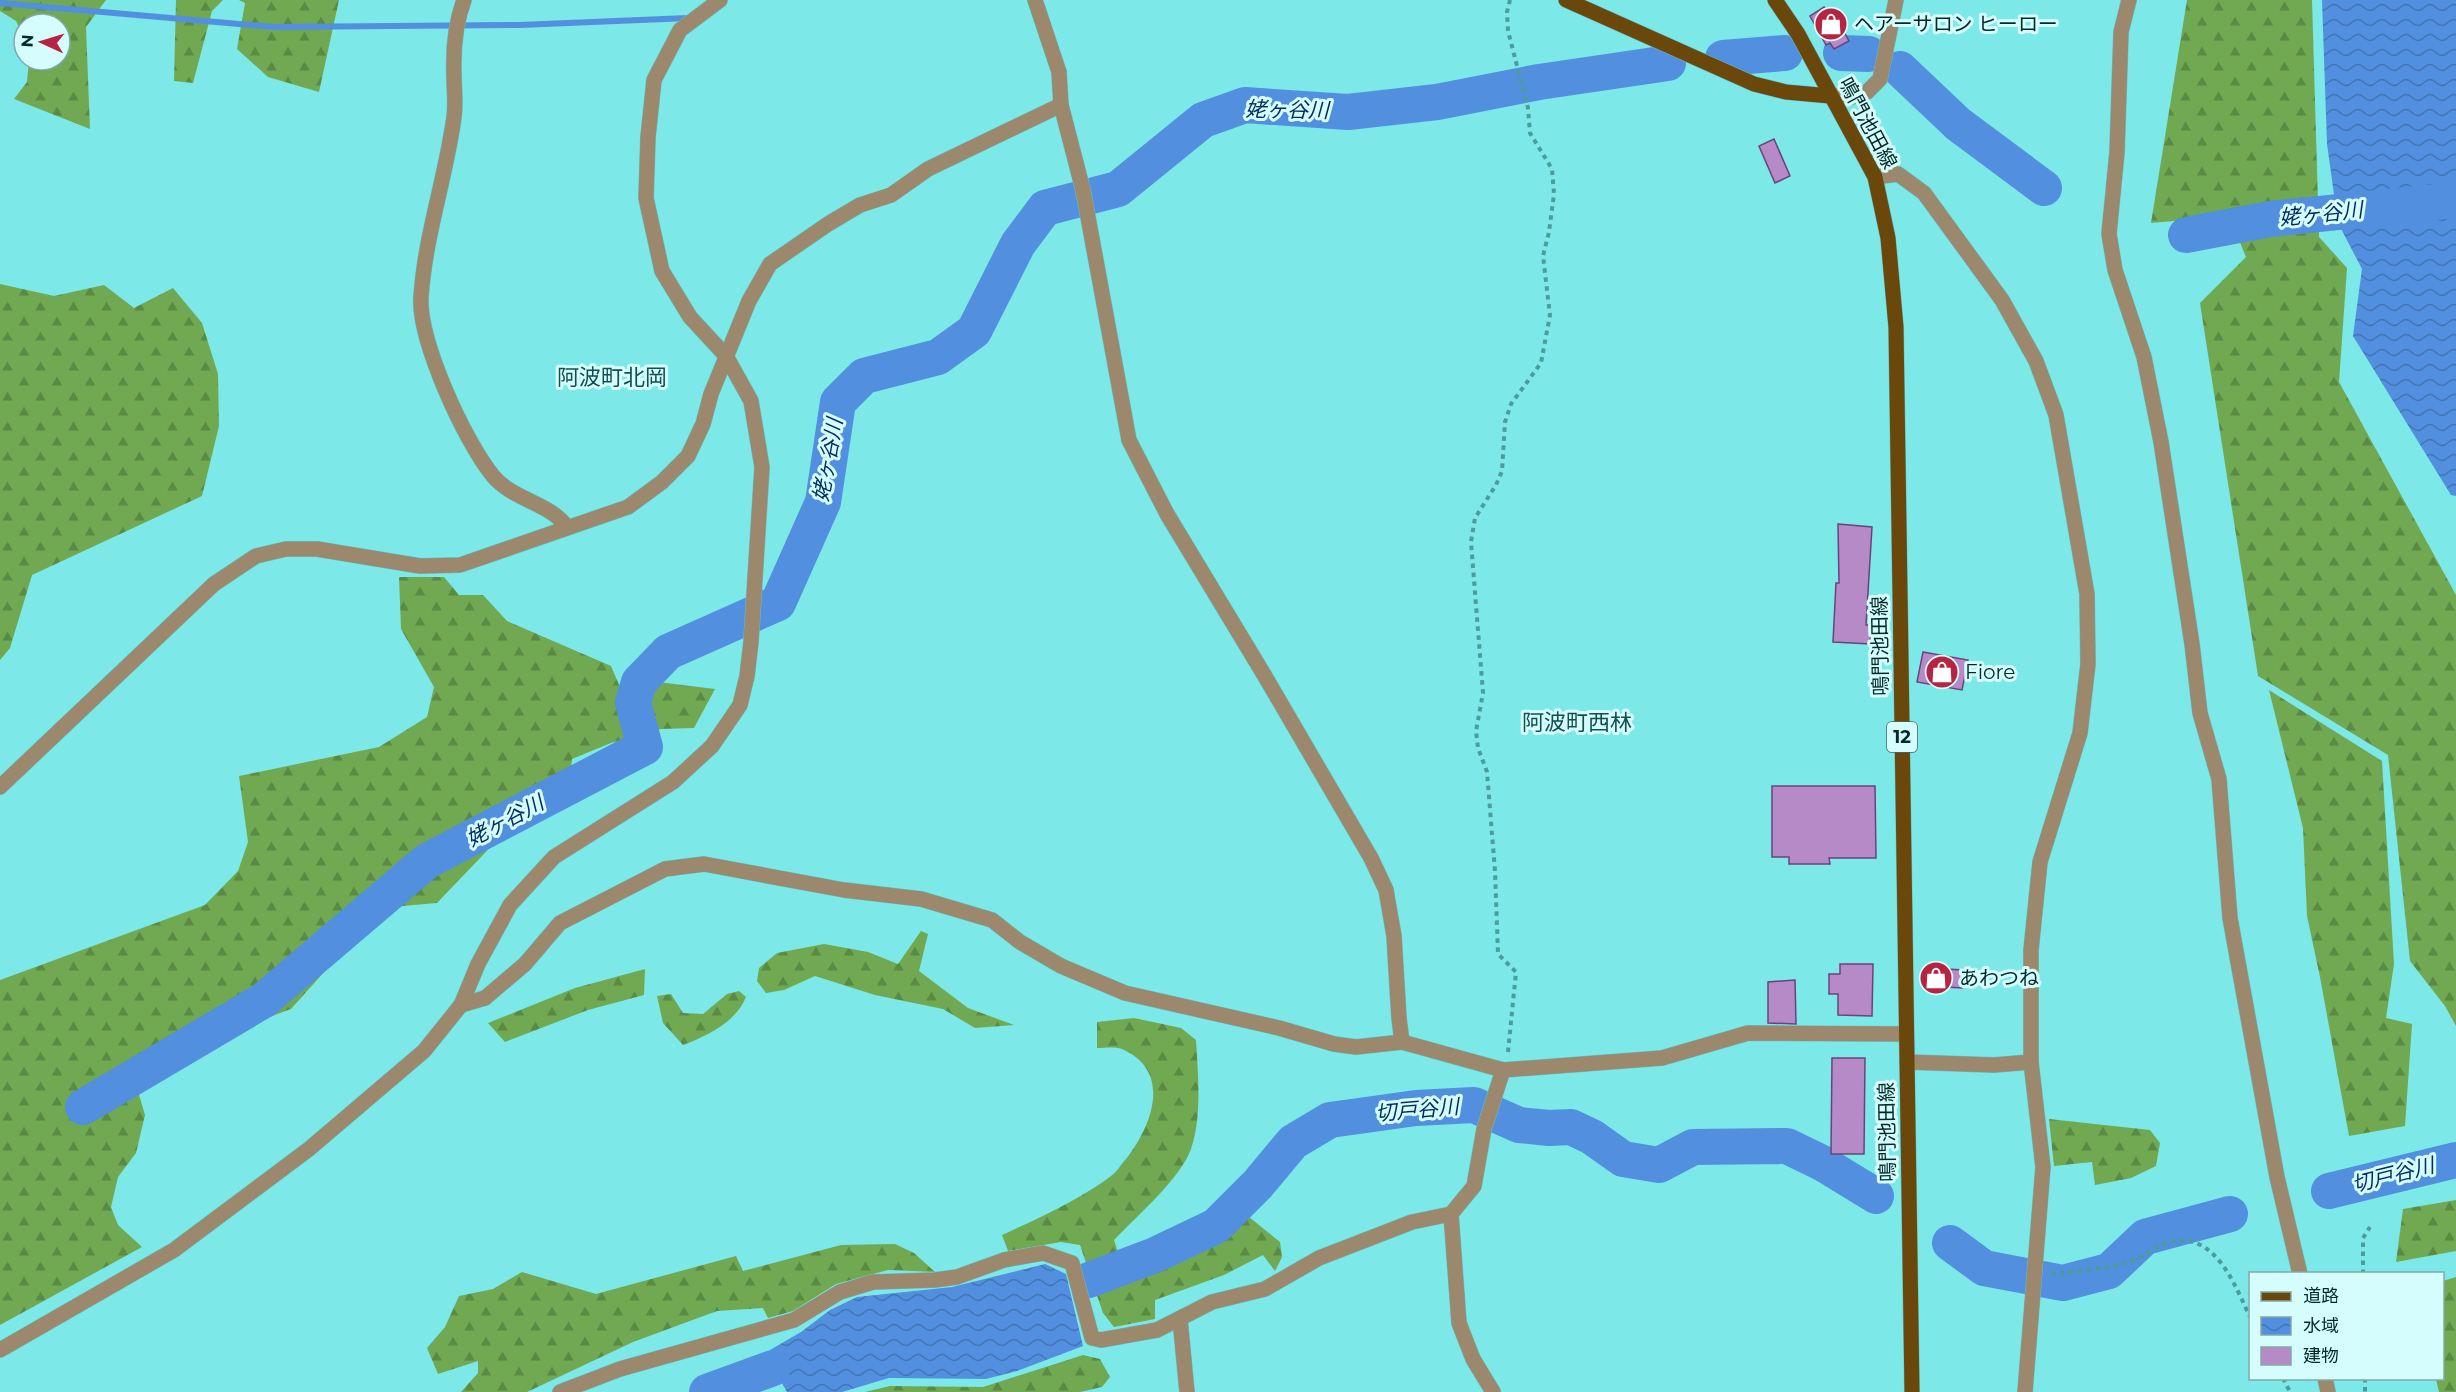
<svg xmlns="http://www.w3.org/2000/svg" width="2456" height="1392" font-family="Montserrat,'Noto Sans JP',sans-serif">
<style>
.forest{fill:url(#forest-firs)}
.water{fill:url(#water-waves)}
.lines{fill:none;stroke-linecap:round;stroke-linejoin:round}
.stream{stroke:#528fde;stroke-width:6}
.river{stroke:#528fde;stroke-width:36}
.building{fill:#b58ac7;stroke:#6b437b;stroke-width:1.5}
.minor-casing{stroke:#64c2c2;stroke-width:16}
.major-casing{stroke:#64c2c2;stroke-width:16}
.path{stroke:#4c9c9c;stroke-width:4;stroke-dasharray:4.5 4.5;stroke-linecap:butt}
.minor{stroke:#9b886d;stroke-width:15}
.major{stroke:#6a480c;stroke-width:15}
.labels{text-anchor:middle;stroke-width:6;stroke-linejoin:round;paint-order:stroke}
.shield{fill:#d6fdfd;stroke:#436969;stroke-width:1.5}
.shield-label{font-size:18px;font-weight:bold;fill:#042929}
.poi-label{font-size:20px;fill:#042929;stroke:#d6fdfd;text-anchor:start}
.street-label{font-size:20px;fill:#042929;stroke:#d6fdfd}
.water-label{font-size:21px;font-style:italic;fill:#022d5f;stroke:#d6fdfd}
.quarter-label{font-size:22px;fill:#124f50;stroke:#d6fdfd}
</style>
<defs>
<pattern id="forest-firs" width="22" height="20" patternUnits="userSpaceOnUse" patternTransform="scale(1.5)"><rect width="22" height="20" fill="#70a951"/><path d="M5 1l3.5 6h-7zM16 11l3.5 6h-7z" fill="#5a8a43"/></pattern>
<pattern id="water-waves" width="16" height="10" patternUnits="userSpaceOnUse" patternTransform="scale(1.5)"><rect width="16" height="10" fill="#528fde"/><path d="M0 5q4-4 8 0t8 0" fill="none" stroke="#4275b4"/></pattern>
</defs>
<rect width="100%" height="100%" fill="#7ce8e8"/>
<g class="forest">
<path d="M0 0H106L86 27 90 129 14 99 27 82 29 60H60V24H24V37L16 21 0 11Z"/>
<path d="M176 0H223L212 11 193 83 174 81Z"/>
<path d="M239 0H339L319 92 268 77 237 49 245 3Z"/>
<path d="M2187 0H2312L2319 237 2347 268 2339 382 2456 595V1026L2445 1006 2410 961 2388 755 2258 676 2200 303 2246 257 2229 216 2151 223Z"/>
<path d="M0 284 54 296 104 285 134 308 173 288 202 323 218 374 219 426 202 496 32 575 10 648 0 660Z"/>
<path d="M399 577H444L459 595H483L507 621 611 666 620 687 658 682 715 689 694 728 661 729 611 743 572 759 570 778 503 834 437 903 391 907 345 946 325 971 291 1009 131 1068 145 1115 136 1153 118 1177 111 1207 118 1225 142 1247 0 1325V980L205 905 238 871 248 842 239 776 379 747 427 717 434 687 401 629Z"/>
<path d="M2269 690 2382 761 2394 964 2386 1018 2412 1024 2405 1126 2349 1136 2320 977 2307 916 2303 828Z"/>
<path d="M921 931 928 934 919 971 968 1008 1014 1025 975 1028 943 1009 875 995 815 976 784 990 766 993 757 981 759 968 777 953 824 944 868 952 898 964Z"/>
<path d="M645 969 644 995 588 1010 505 1042 488 1023 575 988Z"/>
<path d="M739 991 746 997C736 1022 707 1036 683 1045L663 1023 657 996 671 994 683 1013 703 1014 727 994Z"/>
<path d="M1134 1018 1181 1028 1196 1040C1198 1074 1203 1125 1188 1156 1173 1185 1137 1216 1114 1240L1125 1274 1216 1237 1244 1213 1280 1242 1282 1257 1275 1271 1263 1255 1224 1275 1155 1300V1319L1114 1327 1103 1313 1080 1245 1061 1242 1008 1251 1002 1235C1037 1219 1081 1199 1111 1176 1117 1172 1121 1164 1126 1159 1151 1127 1173 1073 1124 1050 1117 1046 1105 1048 1097 1048V1022Z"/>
<path d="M2049 1119 2150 1130 2160 1143 2156 1166 2131 1178 2095 1185 2092 1162 2054 1166Z"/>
<path d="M2456 1200V1251L2396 1262 2403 1209Z"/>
<path d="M895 1244 914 1253 935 1272 888 1270 836 1284 793 1311 768 1318 763 1308 717 1311 633 1342 527 1392H461L478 1373V1361L438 1374 427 1348 445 1327 459 1296 493 1289 522 1272 596 1294 736 1256 743 1271 841 1245Z"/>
<path d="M2456 1277V1392H2439L2436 1379 2442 1378 2443 1281Z"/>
<path d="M1083 1355 1100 1359 1110 1377 1102 1387 1080 1392H865L890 1386 983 1387Z"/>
</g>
<g class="water">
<path d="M2322 0H2456V496L2451 495 2353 336 2362 269 2338 223 2327 144Z"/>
<path d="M1045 1264 1066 1274 1083 1346 1017 1371 986 1379 889 1378 842 1392H787L773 1368 770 1350 801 1332 830 1310 857 1297 952 1287Z"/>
</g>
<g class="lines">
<g class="stream">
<path d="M0 3 274 27 520 25 688 18"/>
<path d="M1774 46 1778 53"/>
</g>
<g class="river">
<path d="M1841 53 1869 54"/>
<path d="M1723 58 1785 53"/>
<path d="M1900 69 1958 124 2044 188"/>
<path d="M2186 235 2270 219 2456 200"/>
<path d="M83 1107 264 1000 427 861 645 747 633 703 639 682 668 652 778 603 823 502 838 402 864 376 938 357 974 331 1018 244 1045 208 1118 189 1203 120 1245 105 1348 112 1437 102 1539 82 1668 63"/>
<path d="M2329 1191 2456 1160"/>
<path d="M1950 1243 1984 1268 2063 1283 2109 1271 2145 1237 2230 1214"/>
<path d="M1089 1280 1155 1255 1216 1226 1258 1184 1293 1142 1330 1120 1416 1108 1474 1105 1519 1125 1549 1128 1571 1127 1592 1137 1623 1159 1659 1165 1693 1147 1787 1146 1822 1163 1876 1196"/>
<path d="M707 1392 773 1368"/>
</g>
</g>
<g class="building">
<path d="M1824 7 1833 20 1836 18 1849 41 1834 49 1830 43 1826 45 1810 16Z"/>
<path d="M1774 139 1790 176 1775 183 1759 146Z"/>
<path d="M1838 524 1872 527 1866 625H1871L1870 644 1833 642 1836 583H1839Z"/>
<path d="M1923 652 1968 660 1962 690 1917 682Z"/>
<path d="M1772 786H1875L1876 858H1829L1830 864H1789V857H1772Z"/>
<path d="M1840 964H1873L1872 1016 1838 1015V994H1829V974H1840Z"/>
<path d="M1930 968 1963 970 1962 988 1928 986Z"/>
<path d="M1795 980 1796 1024 1768 1023V982Z"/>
<path d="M1832 1058H1865L1864 1154H1831Z"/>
</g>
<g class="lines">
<g class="minor-casing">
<g id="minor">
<path d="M464 0C455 24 453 51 454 76 454 90 456 103 454 117 446 177 425 236 421 297 418 340 465 442 493 476 513 500 550 503 567 527"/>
<path d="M1035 0 1059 72 1061 105 1083 190 1129 440 1167 514 1263 673 1371 858 1386 890 1394 936 1399 1018 1402 1042"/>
<path d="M2129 0 2121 32 2117 152 2109 234 2115 270 2144 357 2161 442 2192 644 2200 713 2219 779 2230 918 2277 1177 2300 1274"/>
<path d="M1830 96 1852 97 1867 92 1880 79 1896 0"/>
<path d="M1875 177 1898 174 1924 193 2002 300 2036 361 2056 415 2087 594 2088 664 2080 733 2040 862 2031 950V1062L2043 1167 2025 1392"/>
<path d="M0 787 214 584 256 556 286 549H317L420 566 460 565 628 507 662 482 688 456 703 424 711 394 749 301 770 264 828 224 860 205 891 195 928 169 1061 105"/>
<path d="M461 1005 485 998 525 964 560 923 665 869 704 864 844 890 921 899 992 920 1020 942 1061 966 1125 993 1279 1028 1334 1044 1356 1047 1402 1042 1503 1070 1662 1058 1748 1033 1906 1034"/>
<path d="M1907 1062 1994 1065 2031 1062"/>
<path d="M1451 1214 1459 1323 1473 1359 1493 1392"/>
<path d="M1180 1319 1187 1392"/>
<path d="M0 1350 174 1250 309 1149 424 1051 461 1005 478 964 510 905 554 857 673 782 712 746 740 705 747 676 751 642 762 467 751 401 726 356 690 317 662 271 646 198 648 137 654 80 680 30 720 0"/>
<path d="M2325 1378 2328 1392"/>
<path d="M560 1392 620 1369 794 1320 840 1292 873 1282 935 1280 957 1277 1004 1260 1043 1253 1072 1263 1092 1338 1101 1340 1157 1330 1212 1302 1265 1289 1319 1258 1412 1222 1451 1214 1474 1186 1484 1129 1503 1070"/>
</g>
</g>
<g class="major-casing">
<g id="major">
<path d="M1566 0 1754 84 1786 92 1830 96"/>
<path d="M1775 0 1798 34 1875 177 1888 238 1896 327 1912 1392"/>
</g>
</g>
<g class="path">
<path d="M1508 1052 1516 972 1498 954 1495 871 1487 772 1478 748 1476 731 1483 693 1471 542 1475 518 1496 485 1502 471 1505 422 1511 404 1541 363 1550 315 1543 256 1549 232 1554 194 1552 169 1530 133 1528 108 1508 31 1507 12 1510 0"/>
<path d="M2051 1273 2058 1274C2079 1270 2107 1269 2127 1263 2143 1258 2157 1244 2173 1241 2217 1234 2235 1286 2250 1317"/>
<path d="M2363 1274V1238L2370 1227"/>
<path d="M2283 1378 2290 1392"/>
<path d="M2365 1378V1392"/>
</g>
<use href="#minor" class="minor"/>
<use href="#major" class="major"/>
</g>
<defs>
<g id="shop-disc" transform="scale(1.725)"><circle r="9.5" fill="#b62442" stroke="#d6fdfd"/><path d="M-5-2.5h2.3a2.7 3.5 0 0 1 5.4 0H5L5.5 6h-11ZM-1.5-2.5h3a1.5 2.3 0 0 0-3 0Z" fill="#fff"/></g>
</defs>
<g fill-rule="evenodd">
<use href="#shop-disc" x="1831" y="24"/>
<use href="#shop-disc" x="1942" y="672"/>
<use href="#shop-disc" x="1936" y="978"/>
</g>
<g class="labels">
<rect class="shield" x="1887" y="722" width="30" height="30" rx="4.5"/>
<g class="shield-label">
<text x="1902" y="743">12</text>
</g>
<g class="poi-label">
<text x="1854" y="31">ヘアーサロン ヒーロー</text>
<text x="1965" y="679">Fiore</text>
<text x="1959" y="985">あわつね</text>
</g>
<g class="street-label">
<text transform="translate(1868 123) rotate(62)" y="7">鳴門池田線</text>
<text transform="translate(1880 646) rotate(-91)" y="7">鳴門池田線</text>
<text transform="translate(1887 1132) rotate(-91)" y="7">鳴門池田線</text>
</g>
<g class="water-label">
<text transform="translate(1287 110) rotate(1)" y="7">姥ヶ谷川</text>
<text transform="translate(2321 214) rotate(-6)" y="7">姥ヶ谷川</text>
<text transform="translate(828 460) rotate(-80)" y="7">姥ヶ谷川</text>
<text transform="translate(505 821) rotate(-28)" y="7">姥ヶ谷川</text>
<text transform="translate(1417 1110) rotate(-5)" y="7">切戸谷川</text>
<text transform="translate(2393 1175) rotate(-14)" y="7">切戸谷川</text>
</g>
<g class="quarter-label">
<text x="612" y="385">阿波町北岡</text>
<text x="1577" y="730">阿波町西林</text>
</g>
</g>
<rect x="2249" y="1272" width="195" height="108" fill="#d6fdfd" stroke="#82a8a8" stroke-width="1.5"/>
<rect x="2261" y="1292" width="30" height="9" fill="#6a480c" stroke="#82a8a8" stroke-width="1.5"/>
<text x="2303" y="1302" font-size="18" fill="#042929">道路</text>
<rect x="2261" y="1317" width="30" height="18" fill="url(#water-waves)" stroke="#82a8a8" stroke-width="1.5"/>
<text x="2303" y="1332" font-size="18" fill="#042929">水域</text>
<rect x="2261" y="1347" width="30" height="18" fill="#b58ac7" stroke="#82a8a8" stroke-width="1.5"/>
<text x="2303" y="1362" font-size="18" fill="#042929">建物</text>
<g transform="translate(42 42) rotate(274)"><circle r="28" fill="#d6fdfd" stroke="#82a8a8" stroke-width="1.5"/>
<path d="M0-4.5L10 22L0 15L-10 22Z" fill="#b62442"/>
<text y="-9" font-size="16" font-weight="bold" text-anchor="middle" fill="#042929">N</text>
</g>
</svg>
